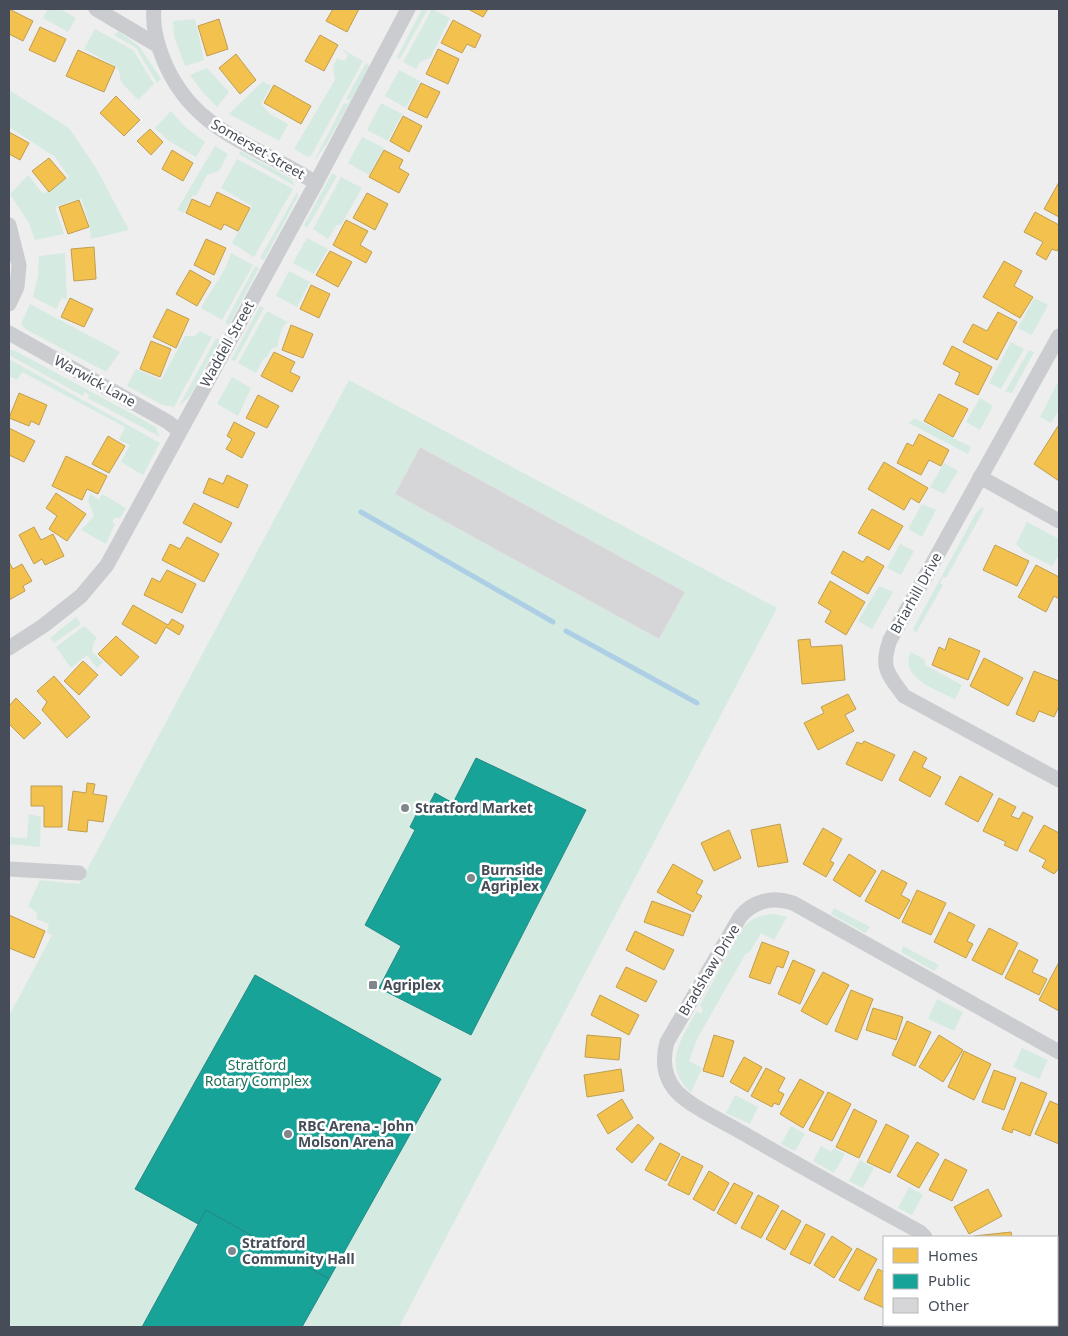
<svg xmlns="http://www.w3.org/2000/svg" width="1068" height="1336" font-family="'Noto Sans',sans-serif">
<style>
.green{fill:#d5ebe1}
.homes{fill:#f2c14e;stroke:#bf9e51}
.public{fill:#17a398;stroke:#258985}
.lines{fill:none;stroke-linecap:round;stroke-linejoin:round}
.stream{stroke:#adcfe5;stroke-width:5}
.building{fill:#d6d6d8;stroke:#e0e0e1}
.minor{stroke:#cacccf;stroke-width:15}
.poi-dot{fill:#81858c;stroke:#fff;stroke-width:2}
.labels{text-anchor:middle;stroke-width:5;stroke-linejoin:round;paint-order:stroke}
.street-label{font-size:14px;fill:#474d58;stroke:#fff}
.poi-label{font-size:14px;font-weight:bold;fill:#474d58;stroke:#fff;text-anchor:start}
.park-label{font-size:14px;fill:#217157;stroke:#fff}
</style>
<rect width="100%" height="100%" fill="#eee"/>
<g class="green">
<path d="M48 9H60L76 18 68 32 43 18Z"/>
<path d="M422 9H428L400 59 397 57Z"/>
<path d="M432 9 450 18 430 58 420 62 416 69 403 62Z"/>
<path d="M195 19 204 60 185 66 174 36 173 21Z"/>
<path d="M95 29 133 50 154 84 138 100 121 82 119 71 115 66 84 49Z"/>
<path d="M118 31 139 46 161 79 157 83 136 48 114 35Z"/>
<path d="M342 49 363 61 311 156 308 157 294 149 335 80 333 67 337 58 344 61 348 56Z"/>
<path d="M366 63 370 66 326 145 314 161 344 103 347 104 350 100 346 99Z"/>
<path d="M207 68 229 92 217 107 204 94 190 75Z"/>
<path d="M399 70 420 81 406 108 385 96Z"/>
<path d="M263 81 271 86 261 104 270 114 288 124 279 141 229 114Z"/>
<path d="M9 90 69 128 96 168 129 230 91 239 89 223 81 198 55 207 64 234 35 240 29 223 10 194 28 175 43 194 69 177 55 157 9 127Z"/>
<path d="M381 103 402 114 388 141 367 130Z"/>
<path d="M171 111 184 126 205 142 196 157 169 141 155 128Z"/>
<path d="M362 137 384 148 369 175 348 163Z"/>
<path d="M215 146 228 154 219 171 207 175 196 196 193 195 184 213 177 210Z"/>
<path d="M240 151 292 179 295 186 239 154Z"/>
<path d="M237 159 293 189 254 257 232 243 252 206 221 188Z"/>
<path d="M332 173 337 176 307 228 304 225Z"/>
<path d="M341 177 362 188 341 225H337L328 239 313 229Z"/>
<path d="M297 192 298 196 264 260 260 258Z"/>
<path d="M307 238 328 249 314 274 293 263Z"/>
<path d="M65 253 67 300 62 298 56 309 33 297 38 276 39 256Z"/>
<path d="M231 253 253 265 222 320 201 308C211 289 225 274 231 253Z"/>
<path d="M255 266 259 268 229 325 225 323Z"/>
<path d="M289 271 310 282 297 307 276 296Z"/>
<path d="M1034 298 1048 305 1032 335 1018 328Z"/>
<path d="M30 304 120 352 106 372 27 330 21 324Z"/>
<path d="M260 306 264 308 235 361 231 360Z"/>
<path d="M267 311 288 322 282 328 277 347 272 348 267 357 264 358 256 373 238 363Z"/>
<path d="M200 331 212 337 174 407 163 405 127 386 136 369 161 380 185 336H195Z"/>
<path d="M216 338 220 340 190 396 179 406Z"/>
<path d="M1011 342 1024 349 1001 389 989 383Z"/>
<path d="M9 350H14L147 422 156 427 160 437 88 398 89 395 85 392 83 396 9 355Z"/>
<path d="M1029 350 1034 352 1012 393 1005 392Z"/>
<path d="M9 359 160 443 143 475 121 462 130 445 119 440 125 427 22 372 17 380 9 376Z"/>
<path d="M232 377 251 388 238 416 217 404Z"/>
<path d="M349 380 777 608 399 1327H9V1016L52 935 47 933 49 924 36 919 37 913 28 906 40 880 79 884 82 879Z"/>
<path d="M1059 380V410L1051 423 1040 417Z"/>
<path d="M980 398 993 406 980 430 966 422Z"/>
<path d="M914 418 971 447 968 454 909 423Z"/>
<path d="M944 463 958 471 944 494 930 487Z"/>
<path d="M90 494 99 500 102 494 126 508 120 518H115L112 521 115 524 106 544 81 530 94 516 88 500Z"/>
<path d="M922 504 936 510 922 537 908 529Z"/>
<path d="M982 507 984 509 981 515 946 578 943 577 940 583 943 585 916 633 913 629 976 513Z"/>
<path d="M1027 522 1059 539V555L1052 566 1024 552 1016 544Z"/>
<path d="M900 544 914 551 901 575 887 568Z"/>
<path d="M879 586 893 592 872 629 858 621Z"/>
<path d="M76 617 81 624 54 643 50 638Z"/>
<path d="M84 626 97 638 94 642 92 652 103 662 97 668 87 655 71 668 56 647Z"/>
<path d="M911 652 925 660V665L962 685 955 699C937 690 898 677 911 652Z"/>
<path d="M29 814 41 817 40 847 9 844V837L27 838Z"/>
<path d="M834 908 870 927 865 933 831 914Z"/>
<path d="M774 914 787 917 774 940 761 933 749 953H746L697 1039 689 1061 702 1068 691 1093C662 1064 680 1042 696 1012L701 1014 703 1010 700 1005 742 929C751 918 760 915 774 914Z"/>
<path d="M903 946 939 965 934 971 901 952Z"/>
<path d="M937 999 963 1012 954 1031 928 1019Z"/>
<path d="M1022 1048 1048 1060 1039 1079 1013 1067Z"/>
<path d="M735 1095 758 1107 750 1124 726 1113Z"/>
<path d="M791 1126 805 1134 795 1151 781 1144Z"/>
<path d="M821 1146 831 1152 834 1148 845 1154 834 1173 813 1161Z"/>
<path d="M860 1160 874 1168 863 1188 849 1181Z"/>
<path d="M909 1187 923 1195 912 1215 898 1208Z"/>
</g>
<g class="homes">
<path d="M9 9 33 21 23 41 9 34Z"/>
<path d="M333 9H359L347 32 326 21Z"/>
<path d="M468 9H488L483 17Z"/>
<path d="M219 19 228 49 207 56 198 26Z"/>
<path d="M453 20 481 35 475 48 467 44 462 53 441 43Z"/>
<path d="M40 27 66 39 55 62 29 50Z"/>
<path d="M320 35 338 45 324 71 305 61Z"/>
<path d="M438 49 459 59 448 84 426 74Z"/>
<path d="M78 50 115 67 104 92 66 76Z"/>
<path d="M236 54 256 80 240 94 219 68Z"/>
<path d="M421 83 440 92 427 118 408 109Z"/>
<path d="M274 85 311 106 301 124 264 103Z"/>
<path d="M116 96 140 120 124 136 100 113Z"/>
<path d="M403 116 422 126 409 152 390 141Z"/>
<path d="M150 129 163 142 151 155 137 141Z"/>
<path d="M9 132 29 143 20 160 9 154Z"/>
<path d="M172 150 193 163 183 181 162 169Z"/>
<path d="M384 150 403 160 399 168 409 174 399 193 369 177Z"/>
<path d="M49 158 66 178 49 192 32 171Z"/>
<path d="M1059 182V217L1044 209Z"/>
<path d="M217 192 250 208 238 231 224 224 221 230 186 213 192 199 210 207Z"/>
<path d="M367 193 388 204 375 230 353 218Z"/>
<path d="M79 200 89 227 68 234 59 207Z"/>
<path d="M1035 212 1059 225V247L1057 251 1052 249 1046 260 1036 254 1043 242 1024 232Z"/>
<path d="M346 220 368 231 360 245 372 252 366 263 333 245Z"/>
<path d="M206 239 226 248 214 275 194 265Z"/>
<path d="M94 247 96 279 74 281 71 249Z"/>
<path d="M330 251 352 262 338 287 316 275Z"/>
<path d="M1004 261 1022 271 1014 286 1033 297 1020 318 983 297Z"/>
<path d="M190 270 211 282 197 306 176 294Z"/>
<path d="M311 285 330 294 319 318 300 309Z"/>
<path d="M70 298 93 309 84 327 61 317Z"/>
<path d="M167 309 189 319 176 348 153 337Z"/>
<path d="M998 312 1017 322 997 360 963 342 973 324 987 331Z"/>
<path d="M291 325 313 334 303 358 282 350Z"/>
<path d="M151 341 171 349 160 377 140 369Z"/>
<path d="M952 346 992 367 978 395 955 384 960 373 943 364Z"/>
<path d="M274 352 295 362 290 372 300 377 292 392 261 376Z"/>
<path d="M19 393 47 405 39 425 31 421 29 426 9 418Z"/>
<path d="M939 394 968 409 953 437 924 421Z"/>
<path d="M258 395 279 406 267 428 246 418Z"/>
<path d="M234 422 255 433 242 458 226 449 232 439 227 436Z"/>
<path d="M1058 426 1059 428V481L1034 464Z"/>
<path d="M9 428 35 441 24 462 9 455Z"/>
<path d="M919 434 949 450 941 466 929 460 921 475 897 463 907 443 913 446Z"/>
<path d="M108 436 125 446 109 473 92 464Z"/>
<path d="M66 456 107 476 98 494 87 489 82 500 52 486Z"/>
<path d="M884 462 928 488 919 503 911 498 904 510 868 489Z"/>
<path d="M227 475 248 485 238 508 203 493 209 478 223 484Z"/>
<path d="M56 493 86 514 67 541 49 529 57 516 46 508Z"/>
<path d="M194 503 232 523 221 543 183 523Z"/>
<path d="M872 509 903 526 889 550 858 533Z"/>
<path d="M34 527 41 540 53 534 64 556 45 565 42 559 34 564 19 535Z"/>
<path d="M187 537 219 554 204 582 162 560 170 544 180 549Z"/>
<path d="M995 545 1029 561 1017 586 983 570Z"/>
<path d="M843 551 863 562 867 556 884 566 868 594 831 573Z"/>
<path d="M9 562 13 569 22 564 32 581 23 586 25 591 9 600Z"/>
<path d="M1036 565 1059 577V599L1054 596 1046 612 1018 597Z"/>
<path d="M167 570 196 584 182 613 144 595 152 578 160 582Z"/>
<path d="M830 581 865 602 846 635 825 622 831 611 818 603Z"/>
<path d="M133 605 168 625 172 619 184 626 179 635 166 627 156 644 122 624Z"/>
<path d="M116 636 139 657 121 676 98 654Z"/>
<path d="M949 638 980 651 968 680 932 665 939 647 945 650Z"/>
<path d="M810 639 811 647 842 645 845 680 802 684 798 640Z"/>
<path d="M984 658 1023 678 1008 706 970 686Z"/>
<path d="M83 661 98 675 79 695 64 681Z"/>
<path d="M1034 671 1059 681V706L1054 717 1039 711 1034 722 1016 714Z"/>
<path d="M54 676 90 717 67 738 42 710 47 702 37 691Z"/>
<path d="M848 694 856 709 845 715 854 731 818 750 804 723 824 713 821 707Z"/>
<path d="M16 698 41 723 24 739 9 724V706Z"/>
<path d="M864 741 895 755 882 781 846 764 857 742 862 744Z"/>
<path d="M914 751 927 758 922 767 941 777 930 797 899 780Z"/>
<path d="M960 776 993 794 978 822 945 804Z"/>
<path d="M87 783 95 784 93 794 107 796 103 822 88 820 87 832 68 830 73 791 86 793Z"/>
<path d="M31 786H62V827H44V806H31Z"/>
<path d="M999 798 1016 807 1011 816 1019 819 1023 812 1033 817 1017 851 1004 845 1006 842 983 831Z"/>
<path d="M780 824 788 862 758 867 751 830Z"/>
<path d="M1044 825 1059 833V868L1054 874 1042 867 1046 860 1029 851Z"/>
<path d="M823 828 842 839 830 861 834 863 826 877 803 864Z"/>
<path d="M729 830 741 858 714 871 701 843Z"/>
<path d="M849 854 876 871 860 897 833 880Z"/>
<path d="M673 864 703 881 696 893 702 896 693 912 657 892Z"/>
<path d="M882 870 907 883 901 895 910 900 899 919 865 901Z"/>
<path d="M917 890 946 903 931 935 902 922Z"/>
<path d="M652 901 691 915 683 936 644 922Z"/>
<path d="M949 912 975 925 967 941 973 944 966 958 934 942Z"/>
<path d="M9 915 45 931 34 958 9 948Z"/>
<path d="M989 928 1018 943 1002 975 972 960Z"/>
<path d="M635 931 674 950 664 970 626 950Z"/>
<path d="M762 942 789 952 783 968 777 966 770 984 749 977Z"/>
<path d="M1019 950 1038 960 1032 972 1047 979 1039 995 1005 978Z"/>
<path d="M793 960 815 970 800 1004 778 994Z"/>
<path d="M1059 962V1011L1039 1000Z"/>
<path d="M626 967 657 981 646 1002 616 987Z"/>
<path d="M823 972 849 985 827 1025 801 1011Z"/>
<path d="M851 990 873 999 857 1040 835 1031Z"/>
<path d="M600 995 639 1015 629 1035 591 1015Z"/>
<path d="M873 1008 903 1017 896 1040 866 1030Z"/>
<path d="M907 1021 931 1032 915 1066 892 1055Z"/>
<path d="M587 1035 621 1038 619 1060 585 1057Z"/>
<path d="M714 1035 734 1041 723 1077 703 1071Z"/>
<path d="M939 1035 963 1050 943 1082 919 1067Z"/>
<path d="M964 1051 991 1064 974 1100 948 1087Z"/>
<path d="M744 1057 762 1067 748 1092 730 1082Z"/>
<path d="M766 1068 785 1078 778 1091 784 1094 779 1105 774 1103 772 1107 751 1096Z"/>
<path d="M621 1069 624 1091 587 1097 584 1075Z"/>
<path d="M994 1070 1016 1078 1004 1110 982 1102Z"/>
<path d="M800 1079 824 1092 803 1128 780 1114Z"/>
<path d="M1021 1082 1047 1093 1030 1136 1013 1129 1012 1133 1002 1129Z"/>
<path d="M828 1092 851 1104 832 1141 809 1130Z"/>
<path d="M622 1099 633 1118 608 1134 597 1115Z"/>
<path d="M1050 1101 1059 1105V1144L1035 1134Z"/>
<path d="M854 1109 877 1121 859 1158 836 1147Z"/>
<path d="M638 1124 654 1138 632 1163 616 1149Z"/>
<path d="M886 1124 909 1136 890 1173 867 1162Z"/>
<path d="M917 1142 939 1154 919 1188 897 1176Z"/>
<path d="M660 1143 680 1154 666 1181 645 1170Z"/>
<path d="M682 1156 703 1166 689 1195 668 1185Z"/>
<path d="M945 1159 967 1170 952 1201 929 1190Z"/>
<path d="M709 1171 729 1183 714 1211 693 1199Z"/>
<path d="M734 1183 753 1193 736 1224 717 1213Z"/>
<path d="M988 1189 1002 1216 969 1234 954 1207Z"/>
<path d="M758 1195 779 1206 761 1238 741 1228Z"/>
<path d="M782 1210 801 1221 785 1250 766 1239Z"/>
<path d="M806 1224 825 1234 810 1264 790 1254Z"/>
<path d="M1011 1232 1012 1237H974V1236Z"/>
<path d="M832 1236 852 1249 834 1278 814 1265Z"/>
<path d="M857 1248 877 1259 859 1291 839 1280Z"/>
<path d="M878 1269 884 1272V1308L864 1299Z"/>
<path d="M958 1325H1008L1007 1327H957Z"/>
</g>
<g class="public">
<path d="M476 758 586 810 471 1035 379 988 401 946 365 925 415 830 410 827 417 813 423 816 435 793 453 803Z"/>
<path d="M255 975 441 1079 329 1279 206 1210 198 1224 135 1189Z"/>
<path d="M206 1210 329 1279 302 1327H142Z"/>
</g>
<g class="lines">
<g class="stream">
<path d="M361 512 553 622"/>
<path d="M566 631 697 703"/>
</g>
</g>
<path class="building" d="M420 447 685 592 659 639 395 494Z"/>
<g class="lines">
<g class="minor">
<path d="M96 9 157 45"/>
<path d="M154 9C152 27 157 44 164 61 194 133 256 144 316 183"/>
<path d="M9 225 19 265 17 287 9 304"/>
<path d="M9 333 168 422 179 431"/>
<path d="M1059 336 890 640C880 668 888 674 904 696L1059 780"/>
<path d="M980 477 1059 521"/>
<path d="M9 648 43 626 81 596 107 565 316 183 408 9"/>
<path d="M9 869 79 873"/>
<path d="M925 1237 920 1232C860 1199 800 1166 741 1132 722 1121 691 1107 676 1091 664 1077 662 1060 667 1042L740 917C753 901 773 896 793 903L1059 1052"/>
<path d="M914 1327 915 1325"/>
</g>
</g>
<g class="poi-dot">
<circle cx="405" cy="808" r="5"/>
<circle cx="471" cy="878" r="5"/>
<rect x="368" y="980" width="10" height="10" rx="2.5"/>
<circle cx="288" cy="1134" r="5"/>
<circle cx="232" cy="1251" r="5"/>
</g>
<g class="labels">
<g class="street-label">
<text transform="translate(258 149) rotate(30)" y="5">Somerset Street</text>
<text transform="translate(227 344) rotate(-61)" y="5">Waddell Street</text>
<text transform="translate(95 381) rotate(29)" y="5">Warwick Lane</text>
<text transform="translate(916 593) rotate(-61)" y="5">Briarhill Drive</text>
<text transform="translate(709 970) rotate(-59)" y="5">Bradshaw Drive</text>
</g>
<g class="poi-label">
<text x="415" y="813">Stratford Market</text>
<text x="481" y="875">Burnside<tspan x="481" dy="16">Agriplex</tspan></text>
<text x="383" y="990">Agriplex</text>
<text x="298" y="1131">RBC Arena - John<tspan x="298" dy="16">Molson Arena</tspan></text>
<text x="242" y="1248">Stratford<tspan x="242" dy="16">Community Hall</tspan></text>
</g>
<g class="park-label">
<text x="257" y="1070">Stratford<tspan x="257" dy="16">Rotary Complex</tspan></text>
</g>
</g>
<rect width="1068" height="1336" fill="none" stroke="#474d58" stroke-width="20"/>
<rect x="883" y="1236" width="175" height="90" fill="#ffffff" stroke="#b5b8bc"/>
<rect x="893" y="1248" width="25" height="15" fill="#f2c14e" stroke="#b5b8bc"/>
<text x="928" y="1261" font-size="15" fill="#474d58">Homes</text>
<rect x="893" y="1274" width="25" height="15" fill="#17a398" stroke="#b5b8bc"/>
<text x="928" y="1286" font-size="15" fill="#474d58">Public</text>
<rect x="893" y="1298" width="25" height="15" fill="#d6d6d8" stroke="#b5b8bc"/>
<text x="928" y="1311" font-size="15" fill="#474d58">Other</text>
</svg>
